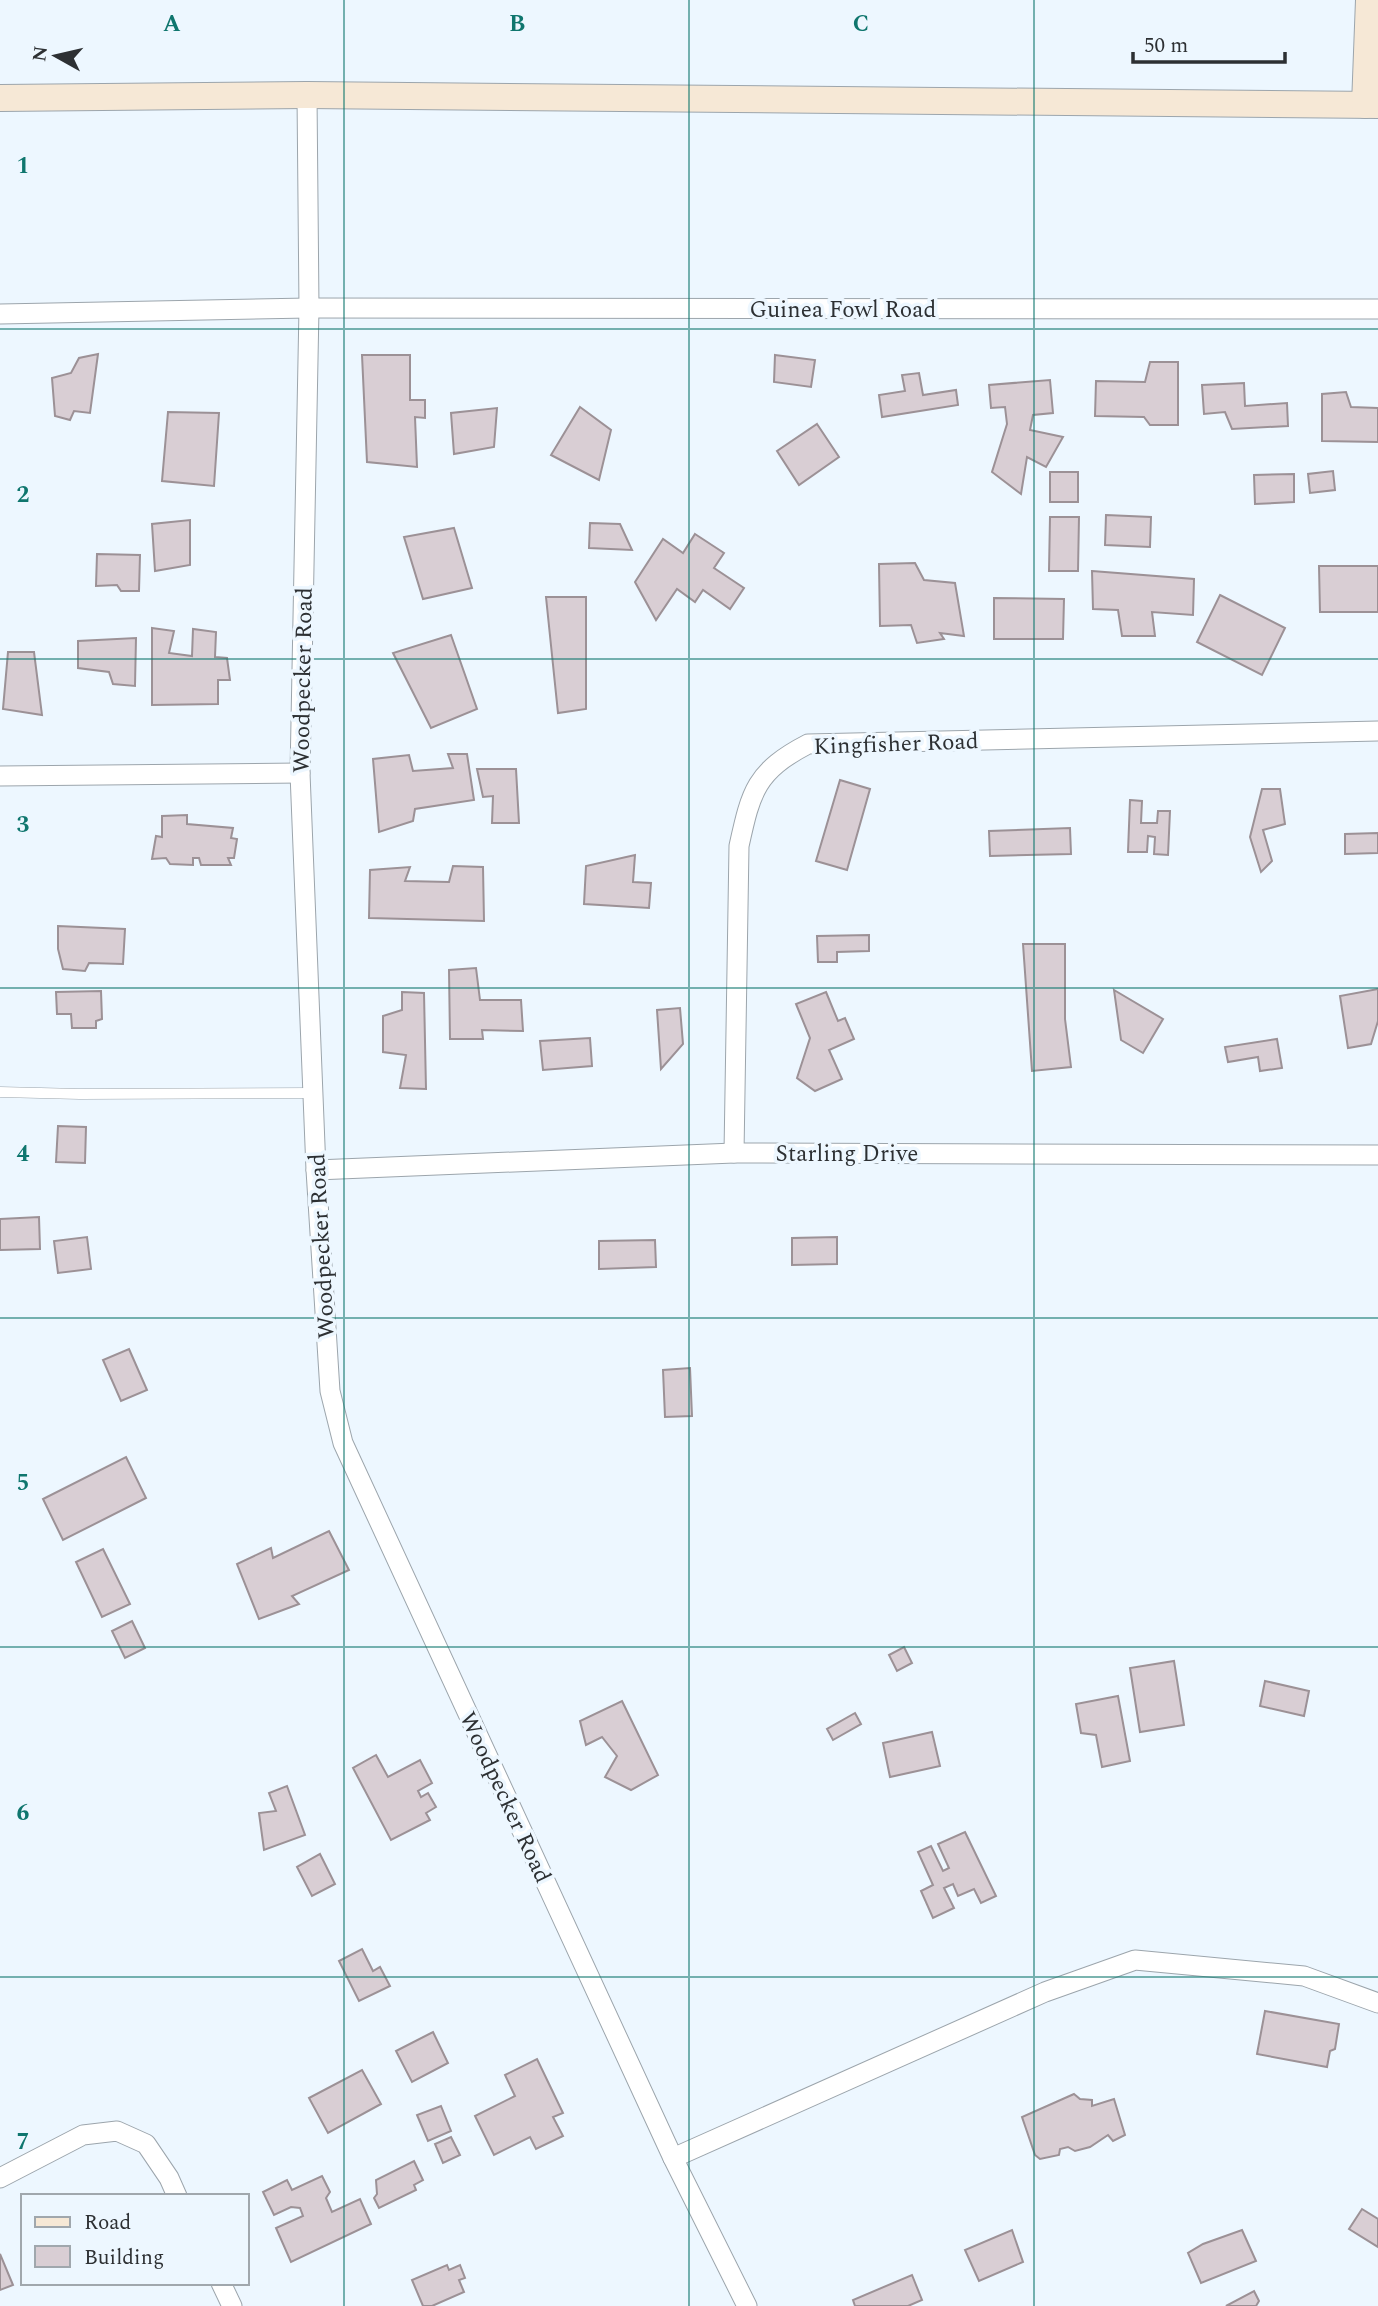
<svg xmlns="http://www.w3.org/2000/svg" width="1378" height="2306" font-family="Spectral,serif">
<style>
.building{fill:#d9ced4;stroke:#9c9196;stroke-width:2}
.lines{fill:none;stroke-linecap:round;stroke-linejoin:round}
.lane-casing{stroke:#9ca5ac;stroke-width:11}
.street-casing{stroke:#9ca5ac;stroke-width:21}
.secondary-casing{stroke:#9ca5ac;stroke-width:28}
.lane{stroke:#fff;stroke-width:10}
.street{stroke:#fff;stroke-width:19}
.secondary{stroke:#f6e8d6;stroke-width:26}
.grid{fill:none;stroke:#0f766e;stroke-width:2;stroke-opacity:0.55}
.labels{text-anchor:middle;stroke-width:7;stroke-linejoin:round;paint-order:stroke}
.street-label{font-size:23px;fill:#2d3033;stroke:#edf7ff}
.grid-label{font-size:23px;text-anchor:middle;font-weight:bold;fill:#0f766e;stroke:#edf7ff;stroke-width:7;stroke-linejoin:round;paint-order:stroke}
</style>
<rect width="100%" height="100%" fill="#edf7ff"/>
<g class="building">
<path d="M98 354 90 413 74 411 70 420 55 416 52 378 71 373 79 358Z"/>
<path d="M362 355H410V400H425V418L415 417 417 467 367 462Z"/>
<path d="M775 355 815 360 811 387 774 382Z"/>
<path d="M1150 362H1178V425H1150L1144 417 1095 416 1096 381 1145 382Z"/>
<path d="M919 373 923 395 956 390 958 405 882 417 879 395 905 391 902 375Z"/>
<path d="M1050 380 1053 413 1033 415 1030 430 1063 437 1046 467 1027 457 1021 494 992 472 1007 424 1005 407 991 408 989 385Z"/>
<path d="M1244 383 1245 406 1287 403 1288 426 1232 429 1225 412 1204 414 1202 385Z"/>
<path d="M1346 392 1351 407 1378 408V442L1322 441V394Z"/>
<path d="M580 407 611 430 599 480 551 455Z"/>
<path d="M497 408 494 447 454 454 451 413Z"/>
<path d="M168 412 219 413 214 486 162 481Z"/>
<path d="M817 424 839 457 799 485 777 451Z"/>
<path d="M1333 471 1335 490 1310 493 1308 474Z"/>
<rect x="1050" y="472" width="28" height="30"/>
<path d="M1294 474V502L1255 504 1254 475Z"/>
<path d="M1106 515 1151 517 1150 547 1105 545Z"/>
<path d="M1050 517H1079L1078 571H1049Z"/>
<path d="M190 520V565L155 571 152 524Z"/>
<path d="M590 523 620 524 632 550 589 548Z"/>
<path d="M454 528 472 588 423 599 404 537Z"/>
<path d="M695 534 724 553 714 568 744 588 730 609 703 590 695 602 677 589 656 620 635 582 663 539 683 553Z"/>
<path d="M97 554 140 555 139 591H121L117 585 96 586Z"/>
<path d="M915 563 924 580 955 583 964 636 940 633 944 639 917 643 911 625 880 626 879 564Z"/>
<path d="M1319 566H1378V612H1320Z"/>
<path d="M1092 571 1194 579 1193 615 1152 612 1155 636H1122L1118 610 1093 609Z"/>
<path d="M1220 595 1285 628 1262 675 1197 642Z"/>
<path d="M546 597H586V709L558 713Z"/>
<path d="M994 598 1064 599 1063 639H994Z"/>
<path d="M152 628 174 631 169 653 192 656 193 629 216 632 215 657 227 658 230 680H218V704L152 705Z"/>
<path d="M451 635 477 709 431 728 393 653Z"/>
<path d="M136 638 135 686 113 684 109 672 78 668V641Z"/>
<path d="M8 652H34L42 715 3 709Z"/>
<path d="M448 754H467L474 800 415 809 413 821 379 832 373 759 409 755 413 771 453 768Z"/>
<path d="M477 769H516L519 823H492L493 796 483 797Z"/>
<path d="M840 780 870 789 847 870 816 861Z"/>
<path d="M1262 789H1280L1285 824 1263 830 1272 861 1261 872 1250 837Z"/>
<path d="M1130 800 1142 801 1141 823H1157L1158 811H1170L1168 855 1154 854 1155 837 1148 836 1147 852H1128Z"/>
<path d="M187 815V824L233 828 231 838 237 839 234 858H228L231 865H201L199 858H193V865L170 864 166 858 152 859 156 836 162 837V816Z"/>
<path d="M1070 828 1071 854 990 856 989 831Z"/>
<path d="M1378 833V853L1345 854V834Z"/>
<path d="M635 855 633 882 651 883 649 908 584 904 586 866Z"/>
<path d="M453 866 483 867 484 921 369 918 370 870 410 867 405 881 449 882Z"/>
<path d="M58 926 125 929 123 964 89 963 85 971 63 969 58 949Z"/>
<path d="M869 935V951L837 952V962H818L817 936Z"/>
<path d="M1023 944H1065V1019L1071 1067 1032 1071Z"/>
<path d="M476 968 480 1000H521L523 1031 482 1030 483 1039H450L449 970Z"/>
<path d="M1378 989V1021L1371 1044 1348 1048 1340 996Z"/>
<path d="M1114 990 1163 1019 1143 1053 1121 1040Z"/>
<path d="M101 991 102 1019 96 1021V1028H72L71 1014H57L56 992Z"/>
<path d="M402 992 424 993 426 1089 400 1088 406 1055 383 1052V1016L402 1010Z"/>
<path d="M826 992 838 1021 845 1018 854 1039 829 1050 842 1079 815 1091 797 1078 810 1038 796 1004Z"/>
<path d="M680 1008 683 1044 661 1069 657 1010Z"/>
<path d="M590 1038 592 1066 543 1070 540 1041Z"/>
<path d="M1277 1039 1282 1068 1260 1071 1258 1057 1228 1062 1225 1047Z"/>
<path d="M58 1126 86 1127 85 1163 56 1162Z"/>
<path d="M39 1217 40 1249 0 1250V1219Z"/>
<path d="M87 1237 91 1269 58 1273 54 1241Z"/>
<path d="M837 1237V1264L792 1265V1238Z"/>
<path d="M655 1240 656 1267 599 1269V1241Z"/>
<path d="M129 1349 147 1390 121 1401 103 1360Z"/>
<path d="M690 1368 692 1416 665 1417 663 1370Z"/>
<path d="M126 1457 146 1498 63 1540 43 1499Z"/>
<path d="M329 1531 349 1570 292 1596 299 1604 259 1619 237 1564 271 1548 273 1558Z"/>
<path d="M103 1549 130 1604 102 1617 76 1562Z"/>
<path d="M132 1621 145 1648 125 1658 112 1631Z"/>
<path d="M904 1647 912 1663 897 1671 889 1655Z"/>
<path d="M1174 1661 1184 1725 1140 1732 1130 1668Z"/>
<path d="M1265 1681 1309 1691 1304 1716 1260 1706Z"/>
<path d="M1118 1696 1130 1761 1102 1767 1096 1735 1081 1733 1076 1704Z"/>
<path d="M622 1701 658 1775 631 1790 605 1777 617 1756 602 1737 586 1745 580 1721Z"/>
<path d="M855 1713 861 1724 833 1740 827 1729Z"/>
<path d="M932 1732 940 1766 890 1777 883 1743Z"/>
<path d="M376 1755 388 1777 420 1760 432 1783 418 1791 421 1797 428 1793 436 1807 426 1813 430 1820 391 1840 353 1768Z"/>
<path d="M287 1786 305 1835 264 1850 259 1813 276 1811 269 1793Z"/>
<path d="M965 1832 996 1896 981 1903 974 1889 958 1896 953 1884 944 1888 954 1908 933 1918 921 1891 933 1885 918 1852 931 1846 943 1871 949 1868 938 1844Z"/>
<path d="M320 1854 335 1884 312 1896 297 1867Z"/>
<path d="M362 1949 373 1971 380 1967 390 1986 359 2001 339 1961Z"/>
<path d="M1265 2011 1339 2024 1335 2049 1330 2051 1327 2067 1257 2054Z"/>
<path d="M433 2032 448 2063 412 2082 396 2051Z"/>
<path d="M537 2059 563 2113 553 2117 563 2136 536 2149 530 2137 494 2155 475 2116 515 2096 505 2075Z"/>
<path d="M362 2070 381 2104 328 2133 309 2098Z"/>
<path d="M1074 2094 1080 2099 1092 2100V2106L1114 2099 1125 2135 1113 2141 1108 2135 1090 2147 1075 2151 1068 2147 1060 2149 1059 2155 1040 2159 1035 2155 1022 2117Z"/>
<path d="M441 2106 451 2131 428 2141 417 2115Z"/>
<path d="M451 2137 460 2155 443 2163 435 2144Z"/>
<path d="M414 2161 423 2180 414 2185 416 2190 379 2208 374 2198 377 2194 376 2180Z"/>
<path d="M322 2176 330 2192 326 2198 332 2212 360 2199 371 2224 291 2262 276 2228 303 2216 300 2208 291 2207 274 2215 263 2192 287 2180 292 2190Z"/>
<path d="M1362 2209 1378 2219V2247L1349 2229Z"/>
<path d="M1012 2230 1023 2262 979 2281 965 2250Z"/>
<path d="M1242 2230 1256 2261 1201 2283 1188 2253 1203 2244Z"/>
<path d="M0 2254 13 2285 0 2290Z"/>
<path d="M447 2265 449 2270 460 2265 465 2278 459 2280 464 2292 432 2306H423L412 2280Z"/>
<path d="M912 2275 922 2300 908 2306H855L853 2300Z"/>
<path d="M1254 2291 1259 2301 1256 2306H1226Z"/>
</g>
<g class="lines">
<g class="lane-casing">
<path id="lane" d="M0 1092 80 1094 313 1093"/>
</g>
<g class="street-casing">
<g id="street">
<path d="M307 95 309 308 300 773 316 1170 330 1391 343 1443 673 2158 747 2306"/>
<path d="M0 314 309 308 1378 309"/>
<path d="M0 776 300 773"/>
<path d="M734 1153 739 846C751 791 756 771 808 744L1378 731"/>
<path d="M316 1170 734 1153 1378 1155"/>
<path d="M673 2158 1045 1992 1135 1960 1304 1976 1378 2003"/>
<path d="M0 2178 83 2135 117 2131 146 2144 169 2178 177 2196"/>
<path d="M221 2283 232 2306"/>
</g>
</g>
<g class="secondary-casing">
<g id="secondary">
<path d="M0 98 307 95 1378 105"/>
<path d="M1365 105 1369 0"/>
</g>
</g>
<use href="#lane" class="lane"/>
<use href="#street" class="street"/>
<use href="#secondary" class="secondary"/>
</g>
<path class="grid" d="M344 0V2306M689 0V2306M1034 0V2306M0 329H1378M0 659H1378M0 988H1378M0 1318H1378M0 1647H1378M0 1977H1378"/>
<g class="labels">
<g class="street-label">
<text x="843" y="317">Guinea Fowl Road</text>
<text transform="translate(302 680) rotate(-89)" y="8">Woodpecker Road</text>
<text transform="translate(896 743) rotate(-2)" y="8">Kingfisher Road</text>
<text x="847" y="1161">Starling Drive</text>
<text transform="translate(321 1246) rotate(-93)" y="8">Woodpecker Road</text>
<text transform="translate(506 1797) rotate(65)" y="8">Woodpecker Road</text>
</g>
</g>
<g class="grid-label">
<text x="172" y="31">A</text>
<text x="517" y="31">B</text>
<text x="861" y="31">C</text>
<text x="23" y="173">1</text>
<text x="23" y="502">2</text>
<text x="23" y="832">3</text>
<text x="23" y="1161">4</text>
<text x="23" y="1490">5</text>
<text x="23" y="1820">6</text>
<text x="23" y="2149">7</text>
</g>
<rect x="21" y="2194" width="228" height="91" fill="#edf7ff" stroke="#a0a7ad" stroke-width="2"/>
<rect x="35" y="2217" width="35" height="10" fill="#f6e8d6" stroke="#a0a7ad" stroke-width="2"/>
<text x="84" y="2229" font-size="21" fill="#2d3033">Road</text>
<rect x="35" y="2246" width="35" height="21" fill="#d9ced4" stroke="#a0a7ad" stroke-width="2"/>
<text x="84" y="2264" font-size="21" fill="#2d3033">Building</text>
<g transform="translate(56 56) rotate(278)" stroke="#edf7ff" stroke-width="5" paint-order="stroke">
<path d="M0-5L12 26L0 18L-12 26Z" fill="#2d3033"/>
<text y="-10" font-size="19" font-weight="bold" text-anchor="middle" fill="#2d3033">N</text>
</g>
<path d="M1133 52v10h152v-10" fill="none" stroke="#2d3033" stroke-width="3.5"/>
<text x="1144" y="52" font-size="21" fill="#2d3033" stroke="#edf7ff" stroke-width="5" paint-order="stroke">50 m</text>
</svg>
